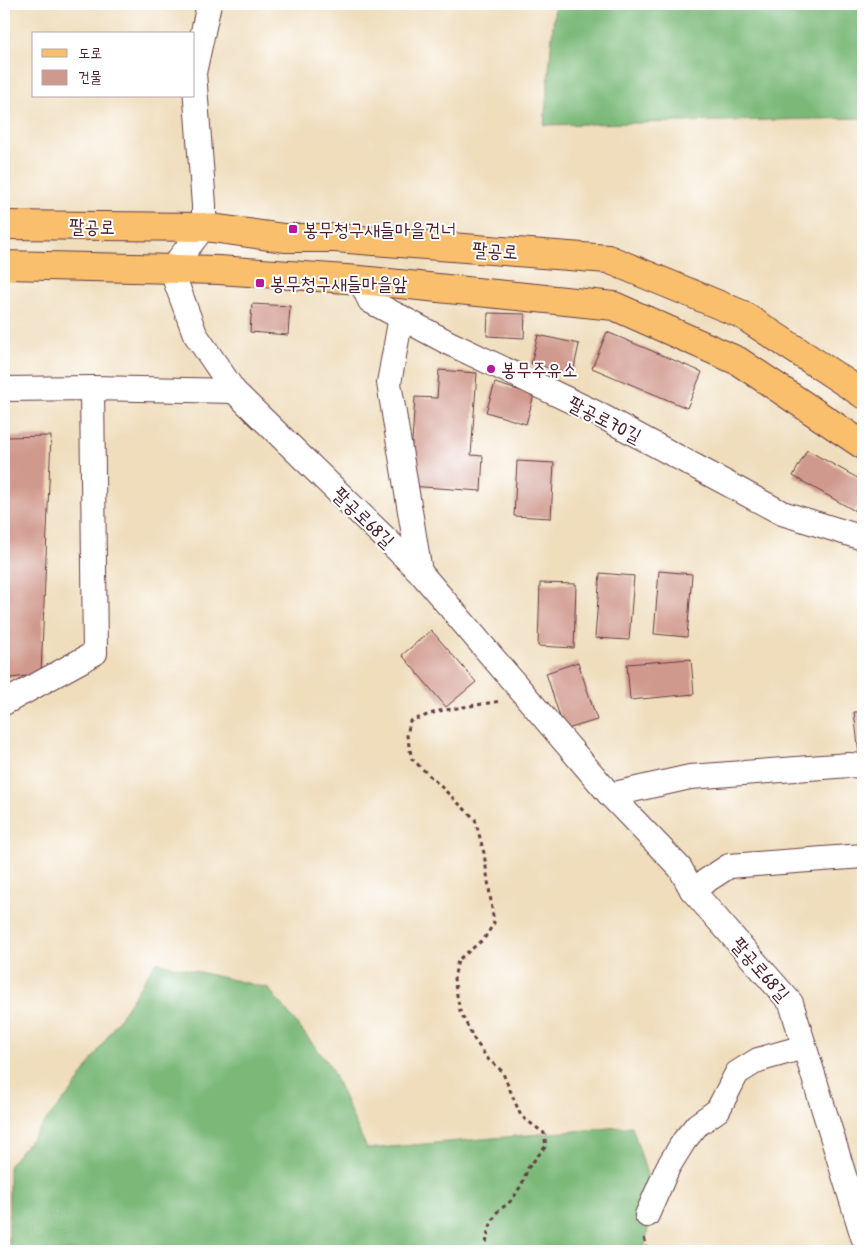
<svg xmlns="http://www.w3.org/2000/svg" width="867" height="1255" font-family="'Patrick Hand','Poor Story',sans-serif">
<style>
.forest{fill:#7cb979;stroke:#636c52}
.building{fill:#d0998d}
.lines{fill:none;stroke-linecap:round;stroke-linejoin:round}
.minor-casing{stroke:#633c41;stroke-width:26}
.major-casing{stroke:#633c41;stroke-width:30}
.path{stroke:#633c41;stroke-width:3;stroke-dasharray:4 4;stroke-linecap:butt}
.minor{stroke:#fff;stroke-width:24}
.major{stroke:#f9bf6d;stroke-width:28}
.poi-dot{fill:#b5179e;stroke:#fff;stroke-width:2}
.labels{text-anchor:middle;stroke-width:4;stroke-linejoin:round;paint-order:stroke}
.street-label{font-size:19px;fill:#4a1f2b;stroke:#fff}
.poi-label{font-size:19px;fill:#4a1f2b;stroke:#fff;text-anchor:start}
</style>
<rect width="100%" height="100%" fill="#fff"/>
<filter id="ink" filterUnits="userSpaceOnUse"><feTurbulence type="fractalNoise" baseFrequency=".02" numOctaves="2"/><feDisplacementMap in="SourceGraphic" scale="10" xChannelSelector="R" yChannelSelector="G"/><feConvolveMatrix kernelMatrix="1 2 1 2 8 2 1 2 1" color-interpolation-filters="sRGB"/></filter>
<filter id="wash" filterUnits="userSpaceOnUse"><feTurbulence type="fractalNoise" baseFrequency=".0096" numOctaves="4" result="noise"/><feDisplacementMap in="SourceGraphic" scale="20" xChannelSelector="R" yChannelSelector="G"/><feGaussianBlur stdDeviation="1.12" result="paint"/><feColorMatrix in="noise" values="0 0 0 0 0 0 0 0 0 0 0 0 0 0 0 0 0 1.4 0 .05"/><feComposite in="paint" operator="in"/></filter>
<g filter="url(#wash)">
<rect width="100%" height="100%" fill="#efddbc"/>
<g class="forest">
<path d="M555 4H863V118L544 125Z"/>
<path d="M156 962 268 988 329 1064 367 1149 632 1126 654 1197 644 1251H9V1165L74 1088Z"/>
</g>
<g id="blocks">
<g class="building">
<path d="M252 304 290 306 288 335 250 332Z"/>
<path d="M488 313 525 314 524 338 487 336Z"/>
<path d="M607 332 702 372 687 408 592 368Z"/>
<path d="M538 335 579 344 573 373 531 364Z"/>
<path d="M439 370 477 373 471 455 483 456 481 491 409 486 415 397 437 398Z"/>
<path d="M495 383 534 395 526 424 486 412Z"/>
<path d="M51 436 41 674 4 679V437Z"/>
<path d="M807 450 863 481V495L855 511 793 476Z"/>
<path d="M517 461 554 463 551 518 514 516Z"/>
<path d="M659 571 692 574 687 637 654 634Z"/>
<path d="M600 573 634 576 629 640 595 638Z"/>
<path d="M540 583 576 584 574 648 538 646Z"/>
<path d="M431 630 476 682 446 707 402 655Z"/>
<path d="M691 659 694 694 630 700 627 664Z"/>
<path d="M578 662 597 720 564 730 546 673Z"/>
<path d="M854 712H863V754H859Z"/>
</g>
</g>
</g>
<g filter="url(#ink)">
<use href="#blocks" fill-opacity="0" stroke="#633c41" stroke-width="1"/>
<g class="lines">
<g class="minor-casing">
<g id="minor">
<path d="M209 4 194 73 204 205V227L171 269 195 334 234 391 420 572 610 795 680 868 692 890 791 1003 863 1237"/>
<path d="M360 280 370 301 449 343 594 412 782 513 863 538"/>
<path d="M401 317 389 383 420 572"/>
<path d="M4 389 92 388 234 391"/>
<path d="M4 703 95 653 92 388"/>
<path d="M610 795 690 777 849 765 863 766"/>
<path d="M692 890 729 866 863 856"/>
<path d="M647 1215 668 1167 684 1141 697 1125 718 1110 737 1073 758 1060 804 1047"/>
</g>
</g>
<g class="major-casing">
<g id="major">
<path d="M4 225 204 227 284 238H335L608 259 741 314 863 394"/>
<path d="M4 265 219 270 360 280 614 306 738 361 863 445"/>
</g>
</g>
<g class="path">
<path d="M644 1238 648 1251"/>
<path d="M485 1251 488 1231 496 1213 512 1200 522 1184 528 1168 546 1146 544 1133 521 1116 502 1071 488 1059 474 1039 460 1011 454 979 458 960 484 939 494 923 484 853 475 819 412 759 407 736 410 721 439 711 501 701"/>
</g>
<use href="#minor" class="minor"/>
<use href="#major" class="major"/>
</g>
</g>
<g class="poi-dot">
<rect x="288" y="224" width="10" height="10" rx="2.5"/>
<rect x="255" y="278" width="10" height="10" rx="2.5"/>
<circle cx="491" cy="369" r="5"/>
</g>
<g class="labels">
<g class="street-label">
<text transform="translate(92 226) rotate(1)" y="7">팔공로</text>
<text transform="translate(495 250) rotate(4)" y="7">팔공로</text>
<text transform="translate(605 419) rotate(27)" y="7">팔공로70길</text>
<text transform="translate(364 517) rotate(44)" y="7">팔공로68길</text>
<text transform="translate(761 969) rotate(49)" y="7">팔공로68길</text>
</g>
<g class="poi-label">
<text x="303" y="236">봉무청구새들마을건너</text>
<text x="270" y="290">봉무청구새들마을앞</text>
<text x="501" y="376">봉무주유소</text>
</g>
</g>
<rect width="867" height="1255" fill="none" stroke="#fff" stroke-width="20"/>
<rect x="32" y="32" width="162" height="65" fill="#ffffff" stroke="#b7a5aa"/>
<rect x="42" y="49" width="25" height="8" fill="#f9bf6d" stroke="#b7a5aa"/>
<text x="78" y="58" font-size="15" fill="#4a1f2b">도로</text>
<rect x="42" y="70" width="25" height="15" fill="#d0998d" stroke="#b7a5aa"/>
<text x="78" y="82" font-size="15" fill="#4a1f2b">건물</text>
</svg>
